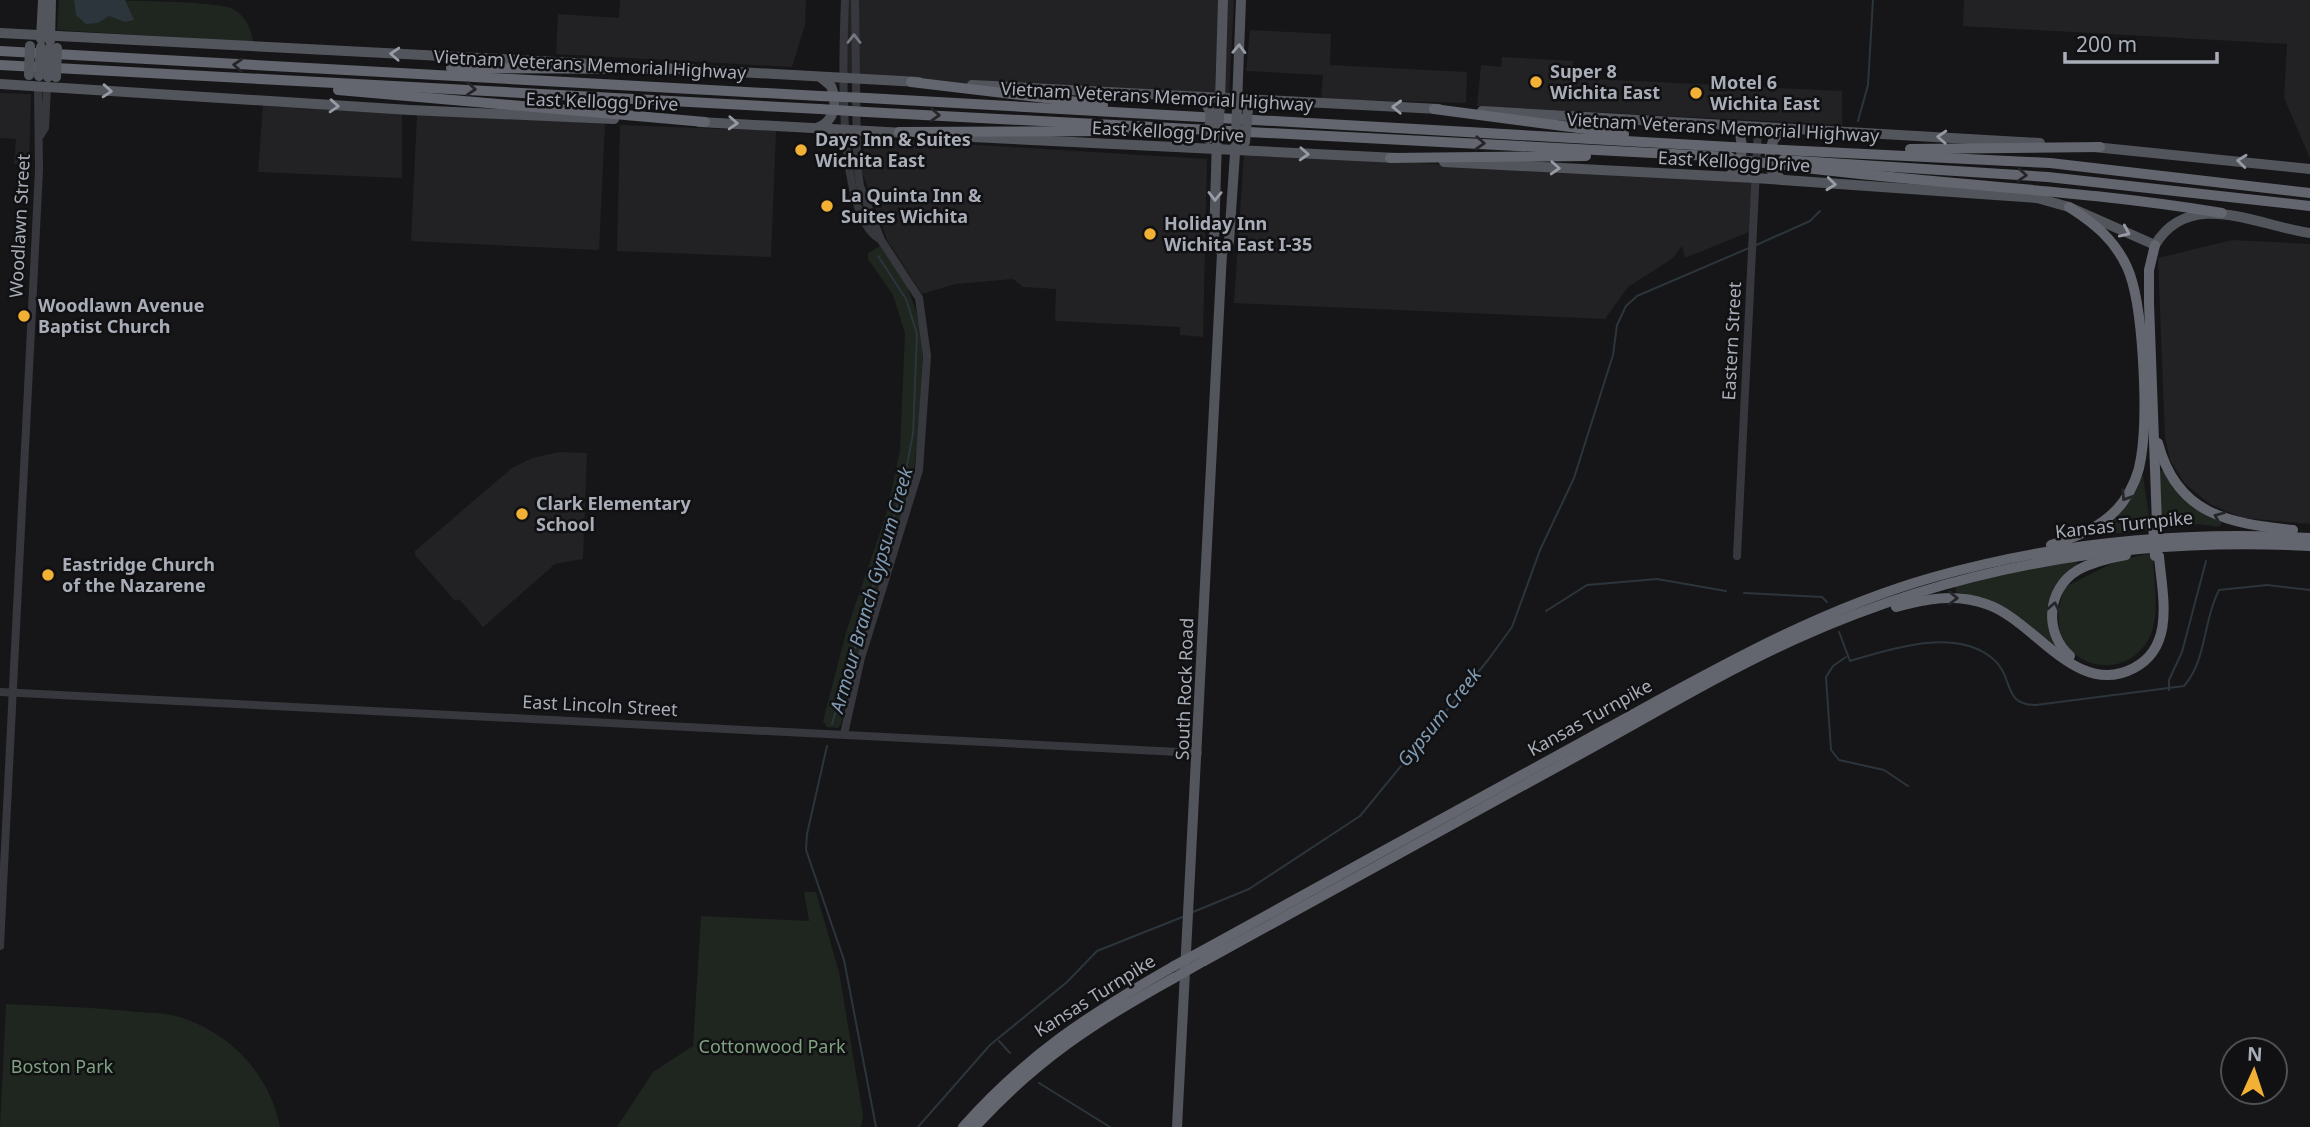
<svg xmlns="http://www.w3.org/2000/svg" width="2310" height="1127" font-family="'Noto Sans',sans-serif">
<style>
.built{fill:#222225}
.green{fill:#1e261f}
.water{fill:#2c353c}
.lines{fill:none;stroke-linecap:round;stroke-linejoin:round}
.stream{stroke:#2c353c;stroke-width:2}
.minor{stroke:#37383d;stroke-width:8}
.major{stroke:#53555c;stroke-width:10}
.highway{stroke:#63666e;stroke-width:10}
.major-bridge{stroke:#53555c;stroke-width:10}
.highway-bridge{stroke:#63666e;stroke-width:10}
.oneway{stroke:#757881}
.oneway2{stroke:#979ba6}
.oneway3{stroke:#26262a}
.poi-dot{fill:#f2b134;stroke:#111113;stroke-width:2.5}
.labels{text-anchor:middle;stroke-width:5;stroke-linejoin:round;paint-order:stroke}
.street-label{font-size:18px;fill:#a8adb8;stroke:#111113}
.poi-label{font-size:18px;font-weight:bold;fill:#a8adb8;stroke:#111113;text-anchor:start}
.park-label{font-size:18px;fill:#7fa381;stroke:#111113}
.water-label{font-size:19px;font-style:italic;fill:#7f9bb3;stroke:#111113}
</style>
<rect width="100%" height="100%" fill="#161618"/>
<g class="built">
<path d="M620 0H806L805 25 792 67 556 54 558 14 619 18Z"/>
<path d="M848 0H1234L1229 98 845 78Z"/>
<path d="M1964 0H2310V158L2284 98 2287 44 1963 26Z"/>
<path d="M1250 30 1331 34 1330 65 1467 72 1466 103 1321 99 1323 75 1246 71Z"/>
<path d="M1502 57 1573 61V78L1842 91V125L1477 106 1481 65 1501 67Z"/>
<path d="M0 93 31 94 29 164H14L16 139 0 138Z"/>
<path d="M263 105 402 113V178L258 172Z"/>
<path d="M417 114 605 123 599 250 411 241Z"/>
<path d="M620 125 776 131 771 257 617 251Z"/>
<path d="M864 138 1207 159 1203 337 1180 335V327L1055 321 1056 289 1023 287 1013 279 956 284 922 294 887 240 862 172Z"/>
<path d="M1244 154 1756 181 1754 230 1685 258 1682 246 1673 258 1628 287 1605 319 1234 303Z"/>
<path d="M2232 240 2310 244V524L2243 518 2210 504 2185 484 2170 460 2165 437 2158 258Z"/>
<path d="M559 452 587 453 583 559 555 564 483 627 459 599 455 601 415 555V551L512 468 532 458Z"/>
</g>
<g class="green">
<path d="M59 0C92 0 207 0 231 8 246 16 250 26 253 42L57 30Z"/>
<path d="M880 246 907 286 920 322 923 349 918 436 913 477 896 540 864 630 841 724 838 728 827 727 823 721 847 629 887 512 900 450 905 333 893 295 868 259V253Z"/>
<path d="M2159 470 2163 471 2183 498 2218 519 2219 527 2199 524 2162 530Z"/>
<path d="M2139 475 2143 476 2151 530 2097 535 2095 529Z"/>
<path d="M2153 553C2153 577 2159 606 2153 628 2133 694 2032 667 2065 587L2119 560Z"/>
<path d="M2076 559 2078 566 2054 588 2059 649C2024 621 2002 601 1956 592L1955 585Z"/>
<path d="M804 892H816L839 972 863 1115 861 1127H617L653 1072 693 1046 701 916 809 921Z"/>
<path d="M6 1004C46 1006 89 1007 128 1011 144 1013 161 1012 176 1016 229 1031 270 1074 280 1127H0Z"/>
</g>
<path class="water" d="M74 0H125L134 20 125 22 109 16 98 23 86 24 76 15Z"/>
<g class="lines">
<g class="stream">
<path d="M1858 121 1868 85 1873 0"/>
<path d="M1754 246 1810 221 1820 211"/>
<path d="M1744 593 1822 597 1827 602"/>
<path d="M1546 611 1587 585 1657 579 1726 591"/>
<path d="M1839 632 1850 661C1890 649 1955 627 1992 658 2015 676 2001 705 2036 705L2184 686C2207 660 2203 620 2219 590L2267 585 2310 590"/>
<path d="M1846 657 1833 666 1826 677 1831 750 1839 760 1884 770 1908 786"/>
<path d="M2169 690V680L2182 652 2206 561"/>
<path d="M832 724 902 490 913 434 917 334 906 299 878 256"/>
<path d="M827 746 807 834 806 850 844 960 876 1127"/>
<path d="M1193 912 1249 889 1360 816 1488 660 1512 627 1540 550 1574 478 1613 355 1617 325 1626 306 1637 296 1749 248"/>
<path d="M999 1041 1010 1053"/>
<path d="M1039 1083 1110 1127"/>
<path d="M918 1127 990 1045 1067 982 1097 951 1185 916"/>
</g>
<g class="minor">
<path d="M845 0C843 49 836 211 878 238"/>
<path d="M40 136 45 128 47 87"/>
<path d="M1737 556 1758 128"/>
<path d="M0 692 1198 753"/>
<path d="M844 734 861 658 919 470 927 356 919 298 881 240 860 186 857 163 855 0"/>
<path d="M0 946 39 170 38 86"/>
</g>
<g class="major">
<path d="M0 33 594 64"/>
<path d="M41 39 43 0"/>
<path d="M50 41 51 0"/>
<path d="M665 68 919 82"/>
<path d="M0 84 410 110 614 119"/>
<path d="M972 85 1439 109"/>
<path d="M1220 102 1223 0"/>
<path d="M1237 104 1241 0"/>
<path d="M1482 111 2040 143"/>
<path d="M699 122 905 133"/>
<path d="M817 128C835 121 838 103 831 86L820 77"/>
<path d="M951 136 1397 158"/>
<path d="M1217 137 1214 241 1222 253"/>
<path d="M2094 147 2310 169"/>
<path d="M1444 162 1755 178 2037 198 2069 207 2155 245C2190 187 2258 226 2310 233"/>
<path d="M1729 176 1740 167 1742 146 1740 134 1731 129"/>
<path d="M1781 179 1770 169C1769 153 1769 136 1786 130"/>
<path d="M1177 1127 1222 253 1229 242 1236 138"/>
</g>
<g class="highway">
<path d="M0 51 820 96"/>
<path d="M0 65 820 109"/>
<path d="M451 68 672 69"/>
<path d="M911 82 1103 105"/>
<path d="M338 90 705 122"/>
<path d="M867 98 1731 147"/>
<path d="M1434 109 1624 134"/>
<path d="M866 112 1730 157"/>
<path d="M899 132 1124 131"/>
<path d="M1910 149 2100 147"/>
<path d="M1783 150 2050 163 2310 193"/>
<path d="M1390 158 1586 156"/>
<path d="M1783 160 2048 177 2310 206"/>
<path d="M1806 168C1945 185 2084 190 2222 213"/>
<path d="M2155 245 2149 270V303L2157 524"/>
<path d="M2158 443C2177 515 2228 523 2293 530"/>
<path d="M2051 545C2079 536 2105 526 2123 502 2132 489 2139 473 2141 458 2148 416 2144 304 2127 267 2114 239 2094 223 2069 207"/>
<path d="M1896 607C1926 599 1955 593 1986 604 2035 620 2076 699 2134 668 2176 646 2162 594 2159 556"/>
<path d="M2070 656C2044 633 2046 589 2078 570 2092 562 2110 558 2126 555"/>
<path d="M1204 950C1338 876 1471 802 1606 729 1712 671 1817 610 1934 577 2058 542 2182 531 2310 538"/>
<path d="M1204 961C1324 895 1444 829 1564 763 1642 721 1718 674 1798 638 1960 565 2134 537 2310 546"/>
<path d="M963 1127C1028 1054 1090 1014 1174 966"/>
<path d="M975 1127C1036 1060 1096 1021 1174 978"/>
</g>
<g class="major-bridge">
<path d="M29 75 30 46"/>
<path d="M39 76 41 47"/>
<path d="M48 77 50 48"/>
<path d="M56 77 57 48"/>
<path d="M1206 104 1211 113 1208 139"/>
<path d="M1217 137 1220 106"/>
<path d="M1236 138 1237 108"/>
<path d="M1245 142 1248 109"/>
</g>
<g class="highway-bridge">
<path d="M820 96 867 98"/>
<path d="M820 109 866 112"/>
<path d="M1731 147 1783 150"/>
<path d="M1730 159 1783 165"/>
<path d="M2153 523 2155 556"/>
<path d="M1174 966 1204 950"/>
<path d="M1174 978 1204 961"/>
</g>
</g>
<defs><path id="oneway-chevron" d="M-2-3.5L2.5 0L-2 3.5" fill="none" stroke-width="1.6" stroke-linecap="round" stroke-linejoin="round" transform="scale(1.75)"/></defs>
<use class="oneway" href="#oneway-chevron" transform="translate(854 39) rotate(-90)"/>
<g class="oneway2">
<use href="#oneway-chevron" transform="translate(1239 49) rotate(-88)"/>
<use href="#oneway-chevron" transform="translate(395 54) rotate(-177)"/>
<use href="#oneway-chevron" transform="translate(107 91) rotate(4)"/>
<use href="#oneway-chevron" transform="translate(334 106) rotate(4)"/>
<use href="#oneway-chevron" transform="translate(1397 107) rotate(-178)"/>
<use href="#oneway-chevron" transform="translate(733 123) rotate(3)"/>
<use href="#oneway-chevron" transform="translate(1942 137) rotate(-177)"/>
<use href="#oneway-chevron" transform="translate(1304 154) rotate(3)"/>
<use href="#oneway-chevron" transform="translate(2242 161) rotate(-174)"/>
<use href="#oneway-chevron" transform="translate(1555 168) rotate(3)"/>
<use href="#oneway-chevron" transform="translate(1831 184) rotate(6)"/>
<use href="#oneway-chevron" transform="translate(1215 196) rotate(91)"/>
<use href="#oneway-chevron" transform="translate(2125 232) rotate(24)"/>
</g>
<g class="oneway3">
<use href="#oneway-chevron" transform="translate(238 65) rotate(-177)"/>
<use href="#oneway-chevron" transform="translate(471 89) rotate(3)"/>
<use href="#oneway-chevron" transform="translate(935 115) rotate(3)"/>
<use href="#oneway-chevron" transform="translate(1480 143) rotate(3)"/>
<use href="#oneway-chevron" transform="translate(2022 175) rotate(4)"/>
<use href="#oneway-chevron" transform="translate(2126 496) rotate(123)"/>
<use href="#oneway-chevron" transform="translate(2219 517) rotate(-157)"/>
<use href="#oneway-chevron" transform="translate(1953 598) rotate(1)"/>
<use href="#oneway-chevron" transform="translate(2054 607) rotate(-79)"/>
</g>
<g class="poi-dot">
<circle cx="1536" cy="82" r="7"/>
<circle cx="1696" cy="93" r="7"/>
<circle cx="801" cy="150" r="7"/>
<circle cx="827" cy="206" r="7"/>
<circle cx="1150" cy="234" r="7"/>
<circle cx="24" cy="316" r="7"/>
<circle cx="522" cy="514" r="7"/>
<circle cx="48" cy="575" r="7"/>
</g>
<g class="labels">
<g class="street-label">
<text transform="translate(590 65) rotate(3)" y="6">Vietnam Veterans Memorial Highway</text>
<text transform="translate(1157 97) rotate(3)" y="6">Vietnam Veterans Memorial Highway</text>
<text transform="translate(602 102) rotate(2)" y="6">East Kellogg Drive</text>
<text transform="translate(1723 128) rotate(3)" y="6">Vietnam Veterans Memorial Highway</text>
<text transform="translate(1168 132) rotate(3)" y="6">East Kellogg Drive</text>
<text transform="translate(1734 162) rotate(3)" y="6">East Kellogg Drive</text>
<text transform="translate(20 226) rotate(-87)" y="6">Woodlawn Street</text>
<text transform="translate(1732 341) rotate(-87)" y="6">Eastern Street</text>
<text transform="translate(2124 525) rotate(-6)" y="6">Kansas Turnpike</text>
<text transform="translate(1185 689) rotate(-88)" y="6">South Rock Road</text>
<text transform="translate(600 706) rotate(3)" y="6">East Lincoln Street</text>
<text transform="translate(1590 718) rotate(-29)" y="6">Kansas Turnpike</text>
<text transform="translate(1095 996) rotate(-32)" y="6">Kansas Turnpike</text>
</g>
<g class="poi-label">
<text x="1550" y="78">Super 8<tspan x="1550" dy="21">Wichita East</tspan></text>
<text x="1710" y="89">Motel 6<tspan x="1710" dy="21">Wichita East</tspan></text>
<text x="815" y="146">Days Inn &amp; Suites<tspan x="815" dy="21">Wichita East</tspan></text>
<text x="841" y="202">La Quinta Inn &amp;<tspan x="841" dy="21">Suites Wichita</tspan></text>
<text x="1164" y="230">Holiday Inn<tspan x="1164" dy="21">Wichita East I-35</tspan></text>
<text x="38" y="312">Woodlawn Avenue<tspan x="38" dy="21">Baptist Church</tspan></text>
<text x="536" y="510">Clark Elementary<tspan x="536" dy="21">School</tspan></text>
<text x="62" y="571">Eastridge Church<tspan x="62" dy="21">of the Nazarene</tspan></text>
</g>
<g class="park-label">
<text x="772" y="1053">Cottonwood Park</text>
<text x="62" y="1073">Boston Park</text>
</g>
<g class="water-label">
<text transform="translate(871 590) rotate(-74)" y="7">Armour Branch Gypsum Creek</text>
<text transform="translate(1439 717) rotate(-51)" y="7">Gypsum Creek</text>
</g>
</g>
<g transform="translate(2254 1071) rotate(3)"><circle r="33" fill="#111113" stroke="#4d4f55" stroke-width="2"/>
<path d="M0-5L12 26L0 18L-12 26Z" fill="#f2b134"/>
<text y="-10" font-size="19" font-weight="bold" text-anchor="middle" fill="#a8adb8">N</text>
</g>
<path d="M2065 52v10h152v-10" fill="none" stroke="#a8adb8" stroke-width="3.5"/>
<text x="2076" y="52" font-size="21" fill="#a8adb8" stroke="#111113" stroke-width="5" paint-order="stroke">200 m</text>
</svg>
